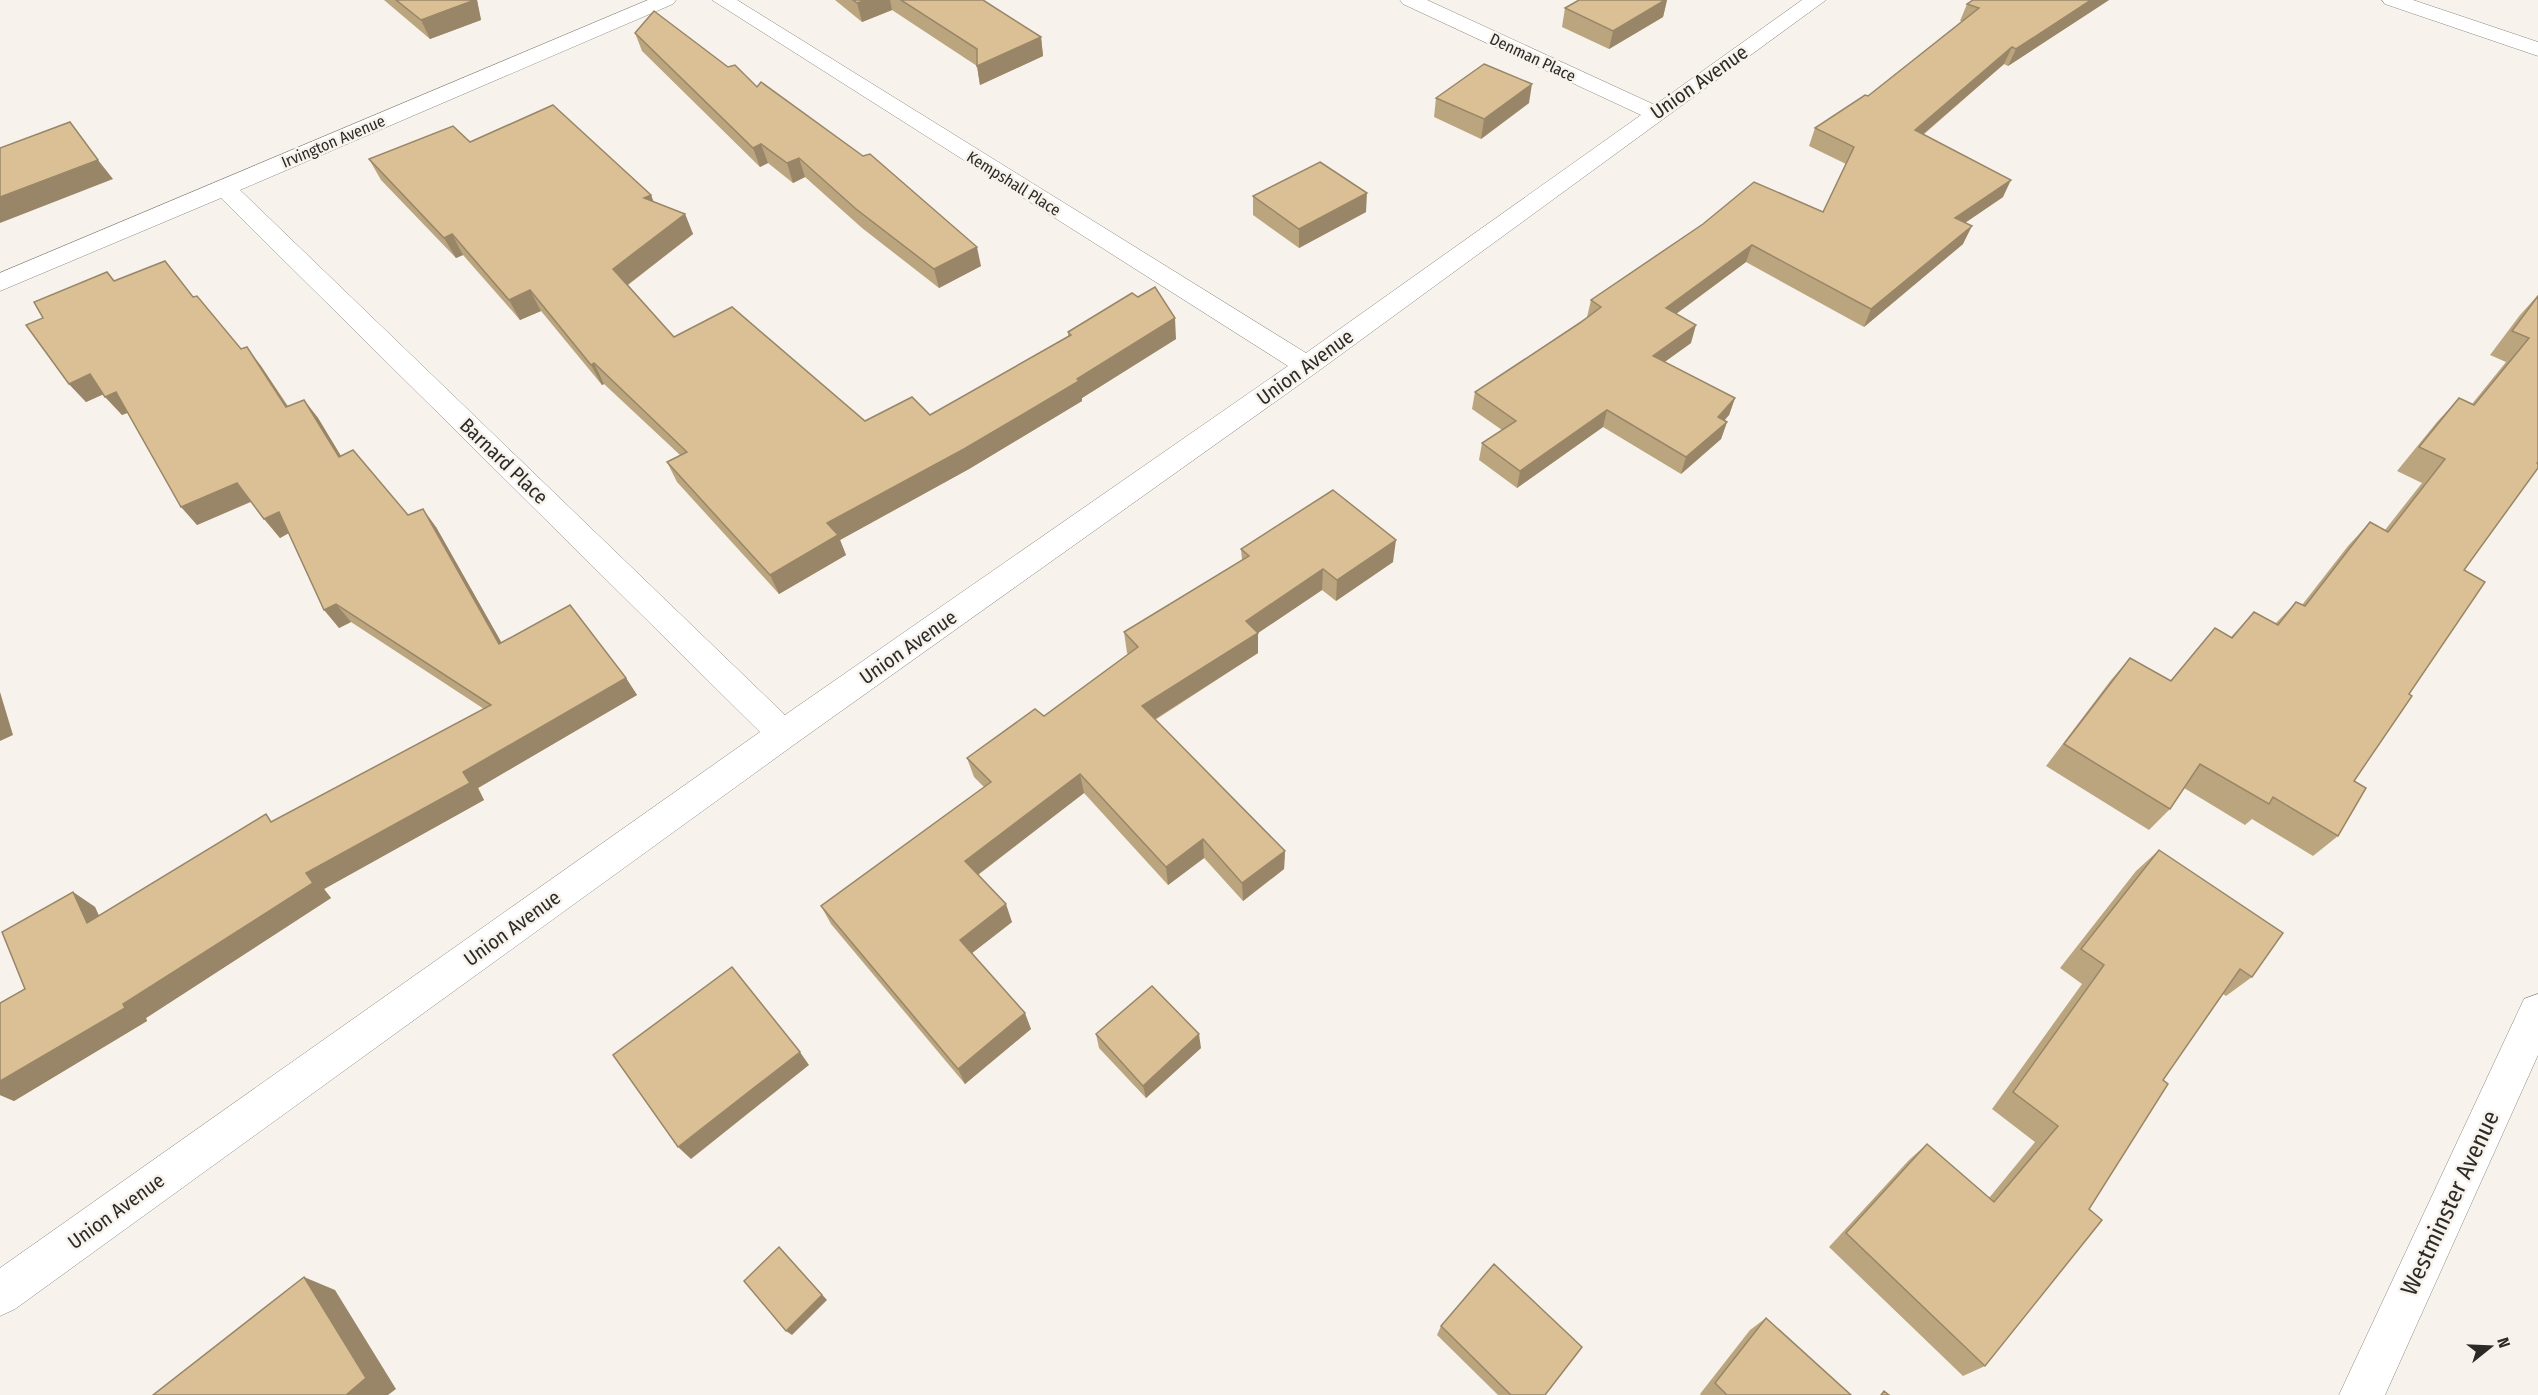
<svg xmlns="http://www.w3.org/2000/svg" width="2538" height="1395" font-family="'Fira Sans Condensed',sans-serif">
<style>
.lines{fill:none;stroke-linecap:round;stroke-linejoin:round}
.minor-casing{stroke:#8c8882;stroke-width:1}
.minor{fill:#fff;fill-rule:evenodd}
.wall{fill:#bba57f}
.shaded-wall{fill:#998668}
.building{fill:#dac094;stroke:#998668;stroke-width:1.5}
.labels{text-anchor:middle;stroke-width:5;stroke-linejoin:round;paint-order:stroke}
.far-street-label{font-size:16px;fill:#2c2a27;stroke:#f7f3ec}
.street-label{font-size:20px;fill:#2c2a27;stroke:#f7f3ec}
.near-street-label{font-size:24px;fill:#2c2a27;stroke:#f7f3ec}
</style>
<rect width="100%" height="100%" fill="#f7f3ec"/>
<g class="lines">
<g class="minor-casing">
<g id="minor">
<path d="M648 0H676L673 4 240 190 785 715 1288 366 712 0H737L1306 353 1641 115 1403 4 1400 0H1427L1655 105 1802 0H1826L1317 372 795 744 15 1309 0 1316V1268L760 732 221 198 0 291V273Z"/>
<path d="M2382 0H2413L2538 42V56L2385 4Z"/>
<path d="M2538 994V1055L2385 1395H2339L2524 999Z"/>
</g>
</g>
<use href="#minor" class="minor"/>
</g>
<g class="wall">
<path d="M384 0H477L481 20 430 39Z"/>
<path d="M835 0H983L1041 37 1043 56 980 85 977 66 892 10 862 22Z"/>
<path d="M1579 0H1667L1663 17 1609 49 1562 27 1565 8Z"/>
<path d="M1973 0H2109L2008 66 2004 64 1923 135 2003 197 1965 223 1963 244 1864 327 1746 262 1676 314 1691 343 1664 362 1735 398 1729 415 1724 421 1727 422 1721 439 1681 474 1603 427 1517 488 1479 460 1482 443 1502 430 1472 409 1475 392 1587 317 1591 300 1823 212 1846 164 1809 146 1815 128 1868 96 1962 21H1960L1967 4Z"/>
<path d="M635 33 728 67 757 87 981 266 939 288 862 228 805 177 793 183 768 163 760 167 642 51Z"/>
<path d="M1436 98 1529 103 1481 139 1434 117Z"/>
<path d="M470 142 651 195 653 202 685 214 693 234 628 285 674 337 865 421 930 415 1068 336V332L1176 339 1082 398V401L969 469 840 540 846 555 779 594 677 482 667 462 680 455 604 384 602 385 541 311 520 320 463 255 456 258 381 180 369 159Z"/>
<path d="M1253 196 1366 212 1299 248 1253 215Z"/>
<path d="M114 281 193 297 241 349 261 366 288 406 304 400 318 418 341 456 408 515 436 527 501 642 626 678 637 695 478 788 484 800 324 889 331 898 146 1018 147 1021 14 1101 0 1095V1003L25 989 73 892 95 907 99 916 273 821 484 709 351 622 339 628 289 533 280 538 251 502 197 525 128 413 122 415 104 394 86 402 69 384Z"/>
<path d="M2538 295V462L2464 570 2409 694 2354 781 2338 836 2313 856 2252 819 2245 825 2184 788 2170 809 2149 830 2046 766 2111 680 2130 658 2170 681 2215 628 2231 637 2254 612 2275 624 2296 602 2302 605 2348 546 2370 522 2385 530 2422 483 2397 471 2437 422 2459 398 2472 404 2506 362 2490 355 2520 315Z"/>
<path d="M1241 549 1393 562 1336 601 1322 590 1258 633V653L1155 720 1285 851 1284 869 1243 901 1204 858 1168 885 1084 793 978 875 1012 922 972 953 1031 1029 965 1084 831 924 821 906 984 787 974 777 967 758 1044 716 1128 654 1127 653 1124 632 1242 560Z"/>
<path d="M2159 850 2252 977 2226 996 2223 994 2163 1080 1985 1366 1963 1376 1829 1247 1909 1160 1927 1144 1989 1198 2035 1142 1992 1109 2082 984 2060 968 2136 871Z"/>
<path d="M1096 1034 1201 1048 1146 1098 1099 1048Z"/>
<path d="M1766 1318 1851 1395H1701L1700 1394 1750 1330Z"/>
<path d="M1441 1326 1545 1395H1498L1437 1335Z"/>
</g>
<g class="shaded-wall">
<path d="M472 0H477L481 20 430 39 421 20Z"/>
<path d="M866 0H890L892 10 862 22 857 3Z"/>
<path d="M1665 0H1667L1663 17 1609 49 1613 31Z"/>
<path d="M2091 0H2109L2008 66 2016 49Z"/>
<path d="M1041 37 1043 56 980 85 977 66Z"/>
<path d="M2012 47 2004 64 1907 148 1915 130Z"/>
<path d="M1532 84 1529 103 1481 139 1484 119Z"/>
<path d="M761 144 768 163 760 167 753 148Z"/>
<path d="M799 158 805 177 793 183 787 163Z"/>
<path d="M98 160 113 179 0 223V197Z"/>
<path d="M2011 180 2003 197 1947 235 1955 218Z"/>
<path d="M1367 193 1366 212 1299 248V229Z"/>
<path d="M651 195 659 215 644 198Z"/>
<path d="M685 214 693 234 622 289 613 269Z"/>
<path d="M1972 226 1963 244 1864 327 1871 309Z"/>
<path d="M452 234 463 255 456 258 444 238Z"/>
<path d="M1752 245 1746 262 1661 325 1666 308Z"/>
<path d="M977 247 981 266 939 288 934 269Z"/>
<path d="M530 290 541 311 520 320 509 300Z"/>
<path d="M1175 318 1176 339 1082 398V401L969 469 840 540 846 555 779 594 770 575 827 523 1077 379Z"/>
<path d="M1696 325 1691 343 1648 374 1653 356Z"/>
<path d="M247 347 261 366 300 426 286 407Z"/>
<path d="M594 363 604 384 602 385 591 365Z"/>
<path d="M90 374 106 393 86 402 69 384Z"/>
<path d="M116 392 133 410 122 415 105 397Z"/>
<path d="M1735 398 1729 415 1712 434 1718 417Z"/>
<path d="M304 400 318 418 353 476 339 457Z"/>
<path d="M1607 410 1603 427 1517 488 1520 471Z"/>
<path d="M1727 422 1721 439 1681 474 1686 457Z"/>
<path d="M237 483 252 501 197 525 181 507Z"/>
<path d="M423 509 436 527 512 661 499 644Z"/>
<path d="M279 512 294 530 280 538 264 519Z"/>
<path d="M1396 540 1393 562 1336 601 1337 580Z"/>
<path d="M1323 569 1322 590 1258 633V653L1144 726 1142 706 1246 621Z"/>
<path d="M336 604 351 622 339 628 324 610Z"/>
<path d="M626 678 637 695 478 788 484 800 324 889 331 898 146 1018 147 1021 14 1101 0 1095V1081L123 1004 306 873 463 772Z"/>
<path d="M0 692 13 735 0 741Z"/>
<path d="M1080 774 1084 793 972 879 965 861Z"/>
<path d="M1203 839 1204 858 1168 885 1166 867Z"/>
<path d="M1285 851 1284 869 1243 901 1242 883Z"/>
<path d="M73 892 95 907 109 938 87 923Z"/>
<path d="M1006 904 1012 922 967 957 960 940Z"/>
<path d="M1025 1013 1031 1029 965 1084 958 1069Z"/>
<path d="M1199 1034 1201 1048 1146 1098 1143 1086Z"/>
<path d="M800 1052 809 1065 691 1159 678 1147Z"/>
<path d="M779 1247 827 1300 792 1335 786 1331Z"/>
<path d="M304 1277 335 1290 396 1389 388 1395H346Z"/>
</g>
<g class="building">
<path d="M396 0H472V1L421 20Z"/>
<path d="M853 0H866L857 3Z"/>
<path d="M901 0H983L1041 37 977 66V49Z"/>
<path d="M1579 0H1665L1613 31 1565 8Z"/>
<path d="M1973 0H2091L2016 49 2012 47 1915 130 2011 180 1955 218 1972 226 1871 309 1752 245 1666 308 1696 325 1653 356 1735 398 1718 417 1727 422 1686 457 1607 410 1520 471 1482 443 1516 421 1475 392 1580 323 1601 307 1591 300 1703 224 1754 182 1823 212 1854 147 1815 128 1865 95 1868 96 1979 8 1967 4Z"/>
<path d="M654 11 728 67 735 65 757 87 761 82 863 156 870 154 977 247 934 269 856 209 799 158 787 163 761 144 753 148 635 33Z"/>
<path d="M1484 64 1532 84 1484 119 1436 98Z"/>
<path d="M553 105 651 195 644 198 685 214 613 269 674 337 732 307 865 421 912 397 930 415 1071 335 1068 332 1132 293 1138 297 1155 287 1175 318 1077 379 1079 381 964 449 827 523 838 535 770 575 667 462 687 452 594 363 591 365 530 290 509 300 452 234 444 238 369 159 453 126 470 142Z"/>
<path d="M70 122 98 160 0 197V148Z"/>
<path d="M1320 162 1367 193 1299 229 1253 196Z"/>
<path d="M165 261 193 297 197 296 241 349 247 347 286 407 304 400 339 457 353 450 408 515 423 509 499 644 570 605 626 678 463 772 470 783 306 873 313 883 123 1004 125 1008 0 1081V1003L25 989 2 932 73 892 87 923 266 814 271 822 491 705 336 604 324 610 279 512 264 519 237 483 181 507 116 392 105 397 90 374 69 384 26 325 43 318 34 302 107 272 114 281Z"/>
<path d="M2538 296V462L2537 463 2538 464V468L2464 570 2485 582 2409 694 2412 696 2354 781 2366 788 2338 836 2273 797 2269 804 2200 764 2170 809 2064 744 2130 658 2171 681 2215 628 2232 638 2254 612 2278 625 2296 602 2305 606 2370 522 2388 532 2445 459 2419 447 2459 398 2474 405 2529 338 2512 331Z"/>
<path d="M1333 490 1396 540 1337 580 1323 569 1246 621 1258 633 1142 706 1285 851 1242 883 1203 839 1166 867 1080 774 965 861 1006 904 960 940 1025 1013 958 1069 821 906 991 782 967 758 1035 709 1044 716 1138 647 1124 632 1249 556 1241 549Z"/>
<path d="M2159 850 2283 933 2252 977 2240 969 2163 1080 2168 1084 2089 1209 2102 1220 1985 1366 1846 1233 1927 1144 1994 1202 2058 1126 2013 1092 2104 965 2081 949Z"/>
<path d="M732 967 800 1052 678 1147 613 1055Z"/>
<path d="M1152 986 1199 1034 1143 1086 1096 1034Z"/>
<path d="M779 1247 822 1295 786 1331 744 1281Z"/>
<path d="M1494 1264 1582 1347 1545 1395H1511L1441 1326Z"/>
<path d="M304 1277 366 1378 346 1395H153Z"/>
<path d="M1766 1318 1851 1395H1727L1715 1383Z"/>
<path d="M1884 1391 1889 1395H1881Z"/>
</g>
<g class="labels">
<g class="far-street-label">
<text transform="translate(1533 57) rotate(25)" y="6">Denman Place</text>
<text transform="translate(333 141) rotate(-23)" y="6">Irvington Avenue</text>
<text transform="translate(1014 183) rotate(32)" y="6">Kempshall Place</text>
</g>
<g class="street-label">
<text transform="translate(1699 82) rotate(-35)" y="7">Union Avenue</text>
<text transform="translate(1305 367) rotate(-36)" y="7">Union Avenue</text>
<text transform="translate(504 461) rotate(44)" y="7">Barnard Place</text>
<text transform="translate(908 647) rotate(-35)" y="7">Union Avenue</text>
<text transform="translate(512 928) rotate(-36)" y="7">Union Avenue</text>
<text transform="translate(116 1211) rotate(-36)" y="7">Union Avenue</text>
</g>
<g class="near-street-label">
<text transform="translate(2450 1203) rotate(-65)" y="8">Westminster Avenue</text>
</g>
</g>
<g transform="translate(2490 1347) rotate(72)" stroke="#f7f3ec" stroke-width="4.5" paint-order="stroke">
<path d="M0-4.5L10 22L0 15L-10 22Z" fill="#2c2a27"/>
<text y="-9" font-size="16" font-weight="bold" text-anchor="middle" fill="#2c2a27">N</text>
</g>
</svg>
